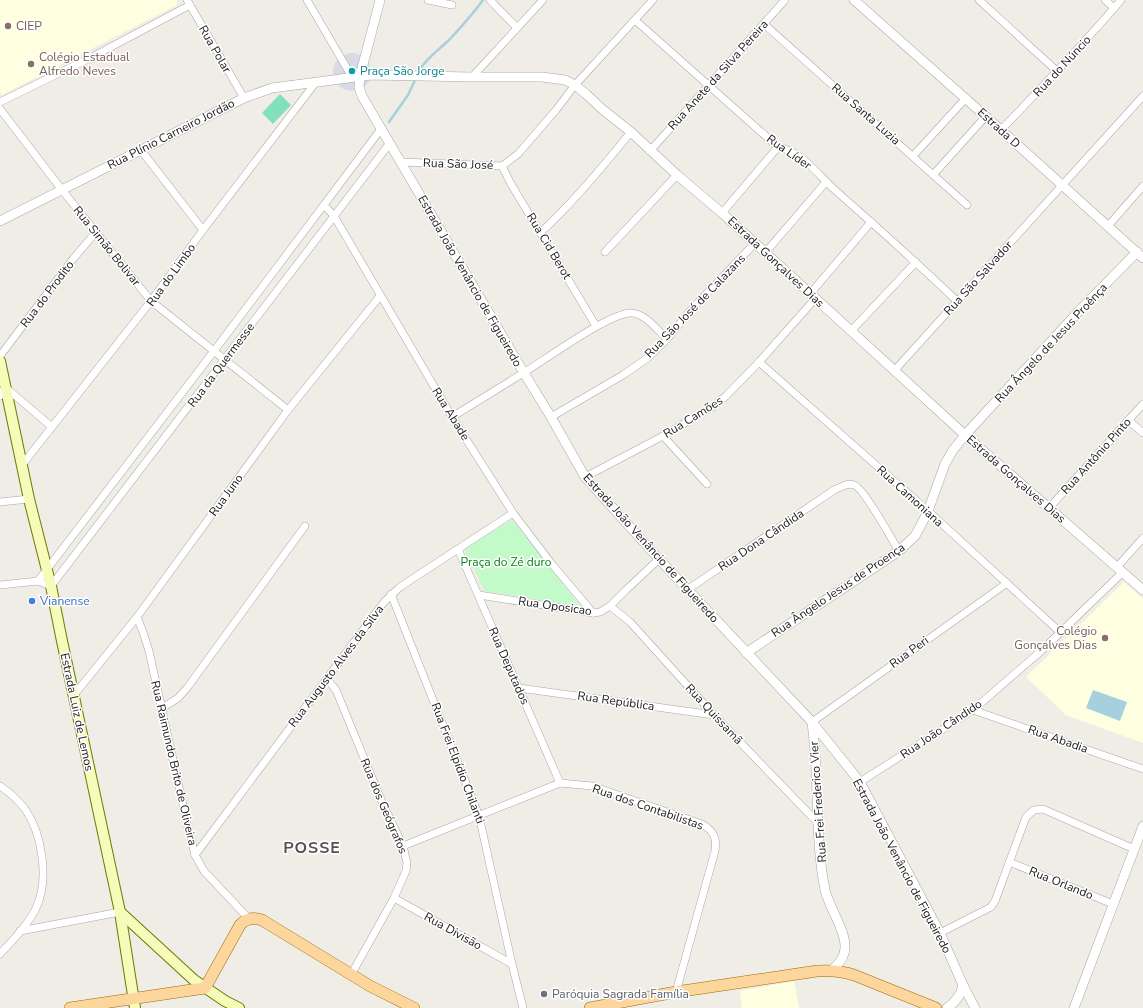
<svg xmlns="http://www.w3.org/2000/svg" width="1143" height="1008" font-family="'Nunito Sans',sans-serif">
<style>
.education{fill:#feffe0}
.park{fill:#c3fac9}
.pitch{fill:#83e0be}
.plaza{fill:#dadae6}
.water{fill:#a6d0de}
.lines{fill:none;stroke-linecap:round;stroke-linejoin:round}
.stream{stroke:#a6d0de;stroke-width:2.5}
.minor-casing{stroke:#a7a7a7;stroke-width:8}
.tertiary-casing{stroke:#a7a7a7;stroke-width:10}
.secondary-casing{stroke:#6a7a03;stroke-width:12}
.primary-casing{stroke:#9b6c00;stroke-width:12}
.minor{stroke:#fff;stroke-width:7}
.tertiary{stroke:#fff;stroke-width:9}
.secondary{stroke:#f6fbba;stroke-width:10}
.primary{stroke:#fdd69e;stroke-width:11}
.education-dot{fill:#8d6e63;stroke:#fff;stroke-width:1.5}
.culture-dot{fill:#0f9aa8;stroke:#fff;stroke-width:1.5}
.shop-dot{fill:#3f7fe0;stroke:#fff;stroke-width:1.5}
.worship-dot{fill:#6b7280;stroke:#fff;stroke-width:1.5}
.labels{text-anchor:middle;stroke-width:3;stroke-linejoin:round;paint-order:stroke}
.education-label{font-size:12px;fill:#785e54;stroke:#fff;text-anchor:start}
.street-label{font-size:12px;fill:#202020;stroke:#fff}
.culture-label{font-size:12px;fill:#0d838f;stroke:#fff;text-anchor:start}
.park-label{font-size:12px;fill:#0a8117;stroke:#fff}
.shop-label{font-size:12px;fill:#366cbe;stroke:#fff;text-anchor:start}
.worship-label{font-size:12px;fill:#5b616d;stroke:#fff;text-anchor:start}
.district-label{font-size:16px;font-weight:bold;letter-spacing:1px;fill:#535353;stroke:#fff}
</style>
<rect width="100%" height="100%" fill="#f0ede6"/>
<g class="education">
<path d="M0 0H177V5L2 95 0 92Z"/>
<path d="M1124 582 1143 599V743L1066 715 1026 677Z"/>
<path d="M794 981 799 1008H742L740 991Z"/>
</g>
<path class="park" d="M512 520 581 607 485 591 464 549Z"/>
<path class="pitch" d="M280 94 291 105 273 124 262 113Z"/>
<circle class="plaza" cx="352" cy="72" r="19"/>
<path class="water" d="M1093 690 1127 702 1120 721 1086 708Z"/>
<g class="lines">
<g class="stream">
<path d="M418 73C425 59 439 50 450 39 461 27 473 14 483 0"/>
<path d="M389 122 408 95 416 78"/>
</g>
<g class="minor-casing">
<g id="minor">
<path d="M187 0 244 98"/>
<path d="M307 0 352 77"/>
<path d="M428 0 452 5"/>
<path d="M490 0 517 28"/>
<path d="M979 0 1058 72"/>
<path d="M1105 0 1114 8"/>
<path d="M635 20 778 147C803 152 818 175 836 191 877 227 918 264 958 302"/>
<path d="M764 24 967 205"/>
<path d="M472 77 543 0"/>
<path d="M0 102 92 57 190 5"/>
<path d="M0 109 62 190 151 301 288 410"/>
<path d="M1001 130C1042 87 1083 45 1121 0"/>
<path d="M140 149 203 230"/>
<path d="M650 151 785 0"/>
<path d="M913 156 966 98"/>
<path d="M401 162 502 166 518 154 556 110 575 85 653 0"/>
<path d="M502 166 511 184 596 326"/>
<path d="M933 175 986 116"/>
<path d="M324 205 334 216 452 417 513 513 551 563 593 613"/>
<path d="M722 213 778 147"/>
<path d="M1108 226 1143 186"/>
<path d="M540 233C574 202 602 167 631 132"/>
<path d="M605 252 677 175"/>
<path d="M765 253 826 182"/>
<path d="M810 294 871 222"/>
<path d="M851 331 916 262"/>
<path d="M0 356 73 259 96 232"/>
<path d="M759 362 928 511 1060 632"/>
<path d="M894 371 1143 96"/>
<path d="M0 396 5 387 52 427"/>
<path d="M452 417C476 402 501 387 525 372 546 359 609 313 631 313 645 313 657 330 667 339"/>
<path d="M551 417 623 375 649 357 667 339 691 310 755 243"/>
<path d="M1128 420 1143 433"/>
<path d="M663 436 707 484"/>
<path d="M22 465 151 301 203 230 316 82"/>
<path d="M585 477 663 436 712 407 726 396 759 362 815 299"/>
<path d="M0 502 29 499"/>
<path d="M1049 508 1143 404"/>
<path d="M458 549 560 783"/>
<path d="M1117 567 1143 538"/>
<path d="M38 581 214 351 381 129"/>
<path d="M0 585 38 581 51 586 390 143"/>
<path d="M687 590 834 490C840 488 847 482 854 485 864 488 892 540 899 551"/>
<path d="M391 594 479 816 512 964 523 1008"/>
<path d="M479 595 593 613 600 612 610 606 626 590 659 559"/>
<path d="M610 606 630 622 714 715 817 822"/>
<path d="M137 617 143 632 149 651 187 823 195 855 204 871 249 919"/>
<path d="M327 679 336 690 382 802 403 846 407 863 406 871 394 898 351 975"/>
<path d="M519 688 714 715"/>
<path d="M74 695 137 617 288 410 380 296"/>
<path d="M162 708 178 698 187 688 305 526"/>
<path d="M973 710 1143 769"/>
<path d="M812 722 1007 583"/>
<path d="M860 782 973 710 1041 651 1123 572"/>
<path d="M0 786C9 792 18 800 25 809 42 833 49 878 37 906 29 924 13 940 0 954"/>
<path d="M403 846 560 783 592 786 702 824C714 831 717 838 715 851L676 992"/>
<path d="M195 855 384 602 400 587 513 513"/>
<path d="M1009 862 1113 904"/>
<path d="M394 898 512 964"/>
<path d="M20 931 120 912"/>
<path d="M940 933 991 907 995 901 1026 817 1034 810 1043 809 1134 849"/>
</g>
</g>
<g class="tertiary-casing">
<g id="tertiary">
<path d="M380 0 360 76 359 87 362 96 524 373 551 417 585 477 659 559 812 722 860 782 940 933 963 985 975 1008"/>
<path d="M854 0 1001 130 1143 258"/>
<path d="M0 221 244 98 272 88 371 75 472 77H542L565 80 575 85 586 94 602 109 631 132 677 175 722 213 965 435 1143 590"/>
<path d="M746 653 899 551 915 536 921 525 928 511 945 464 953 450 965 435 1079 311 1137 252"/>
<path d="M812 723C820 778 814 835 825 890 829 909 852 938 843 956 841 962 836 966 832 970"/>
<path d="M947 1008C956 1002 961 995 963 985"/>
<path d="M1074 1008 1143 826"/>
</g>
</g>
<g class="secondary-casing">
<g id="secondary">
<path d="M0 361 29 499 51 586 62 641 120 912 135 1008"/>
<path d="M120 912 194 980 225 1001 239 1008"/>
</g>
</g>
<g class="primary-casing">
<g id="primary">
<path d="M70 1008 205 988 240 925C246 918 253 917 262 920L370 986 414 1008"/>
<path d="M590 1008 676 992 817 971C830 970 842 971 854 975L936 1008"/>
</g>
</g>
<use href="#minor" class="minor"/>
<use href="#tertiary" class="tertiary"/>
<use href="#secondary" class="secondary"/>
<use href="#primary" class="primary"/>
</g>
<g class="education-dot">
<circle cx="8" cy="26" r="4"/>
<circle cx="31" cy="64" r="4"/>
<circle cx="1105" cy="638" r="4"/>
</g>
<circle class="culture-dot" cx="352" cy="71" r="4"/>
<circle class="shop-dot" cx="32" cy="601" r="4"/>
<circle class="worship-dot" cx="544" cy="994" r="4"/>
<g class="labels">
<g class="education-label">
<text x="16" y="30">CIEP</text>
<text x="39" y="61">Colégio Estadual<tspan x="39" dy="14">Alfredo Neves</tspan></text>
<text x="1097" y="635" text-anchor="end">Colégio<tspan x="1097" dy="14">Gonçalves Dias</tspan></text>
</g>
<g class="street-label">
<text transform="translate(215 49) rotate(60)" y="4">Rua Polar</text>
<text transform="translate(1062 66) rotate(-47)" y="4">Rua do Núncio</text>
<text transform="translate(718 75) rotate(-48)" y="4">Rua Anete da Silva Pereira</text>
<text transform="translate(866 114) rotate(41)" y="4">Rua Santa Luzia</text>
<text transform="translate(999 128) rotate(42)" y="4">Estrada D</text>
<text transform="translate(171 134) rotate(-27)" y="4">Rua Plínio Carneiro Jordão</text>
<text transform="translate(789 152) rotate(35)" y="4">Rua Líder</text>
<text transform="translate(458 164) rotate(2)" y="4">Rua São José</text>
<text transform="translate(107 246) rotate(51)" y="4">Rua Simão Bolivar</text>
<text transform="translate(549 246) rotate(59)" y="4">Rua Cid Berot</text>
<text transform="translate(776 262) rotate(43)" y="4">Estrada Gonçalves Dias</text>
<text transform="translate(171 275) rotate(-54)" y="4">Rua do Limbo</text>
<text transform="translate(978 278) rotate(-48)" y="4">Rua São Salvador</text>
<text transform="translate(470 281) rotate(60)" y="4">Estrada João Venâncio de Figueiredo</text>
<text transform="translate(47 294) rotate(-53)" y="4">Rua do Prodito</text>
<text transform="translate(695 306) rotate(-46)" y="4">Rua São José de Calazans</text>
<text transform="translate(1051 343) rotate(-47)" y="4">Rua Ângelo de Jesus Proênça</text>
<text transform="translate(221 365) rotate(-53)" y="4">Rua da Quermesse</text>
<text transform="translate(451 414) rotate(58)" y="4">Rua Abade</text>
<text transform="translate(693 417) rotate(-32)" y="4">Rua Camões</text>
<text transform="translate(1096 456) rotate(-48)" y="4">Rua Antônio Pinto</text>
<text transform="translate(1016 479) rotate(41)" y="4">Estrada Gonçalves Dias</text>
<text transform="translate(226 495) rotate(-54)" y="4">Rua Juno</text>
<text transform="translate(910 496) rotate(42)" y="4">Rua Camoniana</text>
<text transform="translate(761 540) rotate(-34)" y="4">Rua Dona Cândida</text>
<text transform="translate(651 548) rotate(48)" y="4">Estrada João Venâncio de Figueiredo</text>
<text transform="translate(838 590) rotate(-34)" y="4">Rua Ângelo Jesus de Proença</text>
<text transform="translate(555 606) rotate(8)" y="4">Rua Oposicao</text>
<text transform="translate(909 652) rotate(-36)" y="4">Rua Peri</text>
<text transform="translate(336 666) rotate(-53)" y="4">Rua Augusto Alves da Silva</text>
<text transform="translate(509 666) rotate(66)" y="4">Rua Deputados</text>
<text transform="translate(616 701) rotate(8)" y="4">Rua República</text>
<text transform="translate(77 712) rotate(78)" y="4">Estrada Luiz de Lemos</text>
<text transform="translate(714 714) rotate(47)" y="4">Rua Quissamã</text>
<text transform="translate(941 729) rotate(-34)" y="4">Rua João Cândido</text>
<text transform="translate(1058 739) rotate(19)" y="4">Rua Abadia</text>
<text transform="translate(174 763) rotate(77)" y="4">Rua Raimundo Brito de Oliveira</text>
<text transform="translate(458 763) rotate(69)" y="4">Rua Frei Elpídio Chilanti</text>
<text transform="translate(818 802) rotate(-94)" y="4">Rua Frei Frederico Vier</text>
<text transform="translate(384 806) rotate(67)" y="4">Rua dos Geógrafos</text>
<text transform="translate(648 807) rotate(19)" y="4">Rua dos Contabilistas</text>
<text transform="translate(902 866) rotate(62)" y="4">Estrada João Venâncio de Figueiredo</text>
<text transform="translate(1061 883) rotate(22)" y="4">Rua Orlando</text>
<text transform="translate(453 931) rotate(29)" y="4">Rua Divisão</text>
</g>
<g class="culture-label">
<text x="360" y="75">Praça São Jorge</text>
</g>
<g class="park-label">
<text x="506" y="566">Praça do Zé duro</text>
</g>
<g class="shop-label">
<text x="40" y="605">Vianense</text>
</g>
<g class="worship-label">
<text x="552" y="998">Paróquia Sagrada Família</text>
</g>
<g class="district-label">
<text x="312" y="853">POSSE</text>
</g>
</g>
</svg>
